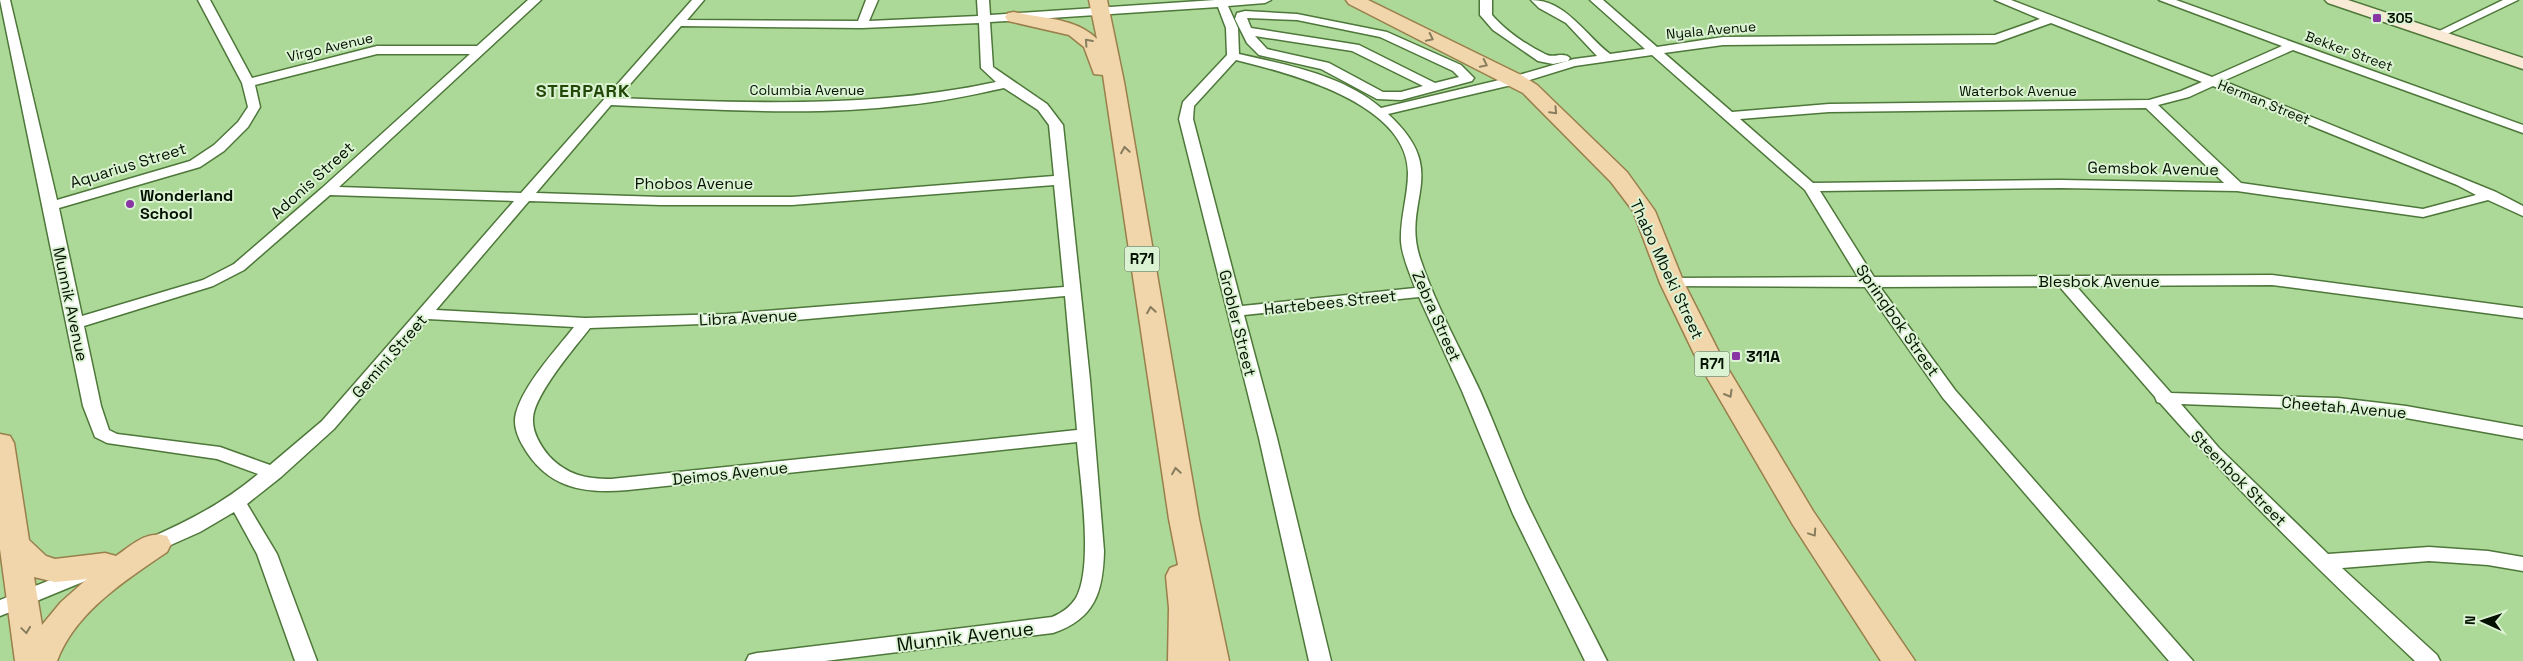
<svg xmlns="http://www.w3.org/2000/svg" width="2523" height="661" font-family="'Space Grotesk',sans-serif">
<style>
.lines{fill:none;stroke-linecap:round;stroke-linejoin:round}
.street-casing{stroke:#4e773a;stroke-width:3}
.secondary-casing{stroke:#4e773a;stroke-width:3}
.primary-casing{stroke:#997f4b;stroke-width:3}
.street{fill:#fff;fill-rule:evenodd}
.secondary{fill:#f9ead5;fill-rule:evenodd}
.primary{fill:#f2d6ab;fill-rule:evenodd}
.oneway{stroke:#867d5e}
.poi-dot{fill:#8936a5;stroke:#dbf3d2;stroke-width:2}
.labels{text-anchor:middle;stroke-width:4;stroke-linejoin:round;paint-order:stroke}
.far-poi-label{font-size:14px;font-weight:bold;fill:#031100;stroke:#dbf3d2;text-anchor:start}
.far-street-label{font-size:14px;fill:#031100;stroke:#dbf3d2}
.shield{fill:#dbf3d2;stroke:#44553f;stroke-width:1}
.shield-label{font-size:15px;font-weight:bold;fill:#031100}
.street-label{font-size:16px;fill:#031100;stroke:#dbf3d2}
.poi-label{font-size:16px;font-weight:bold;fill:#031100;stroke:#dbf3d2;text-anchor:start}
.far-district-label{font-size:18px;font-weight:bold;letter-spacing:1px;fill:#214807;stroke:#dbf3d2}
.near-street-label{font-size:19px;fill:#031100;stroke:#dbf3d2}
</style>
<rect width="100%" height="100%" fill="#acd998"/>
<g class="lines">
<g class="street-casing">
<g id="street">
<path d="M0 0H10L57 200 190 161 214 145 238 122 248 107 242 83 198 0H210L252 78 377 46H477L528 0H541L339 187 521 193 692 0H704L687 20 858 21 866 0H878L869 21 978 16 977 0H989L990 15 1215 0H1271L1265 3 1228 6 1238 28 1239 54C1287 65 1343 75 1381 108L1512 77 1574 59 1597 56 1566 23 1539 8 1531 0C1566 0 1585 35 1610 54L1645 49 1590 0H1603L1657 47 1723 37 1995 35 2040 19 1995 0H2011L2212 77 2282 46 2159 0H2176L2523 125V133L2293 50 2223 81 2496 192 2523 206V216L2488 200 2423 217 2237 191 2061 188 1820 191 1874 277 2272 275 2523 308V318L2272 285 2076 286 2171 393 2338 398 2406 406 2523 427V439L2406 418 2338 410 2181 404 2219 448 2328 554 2429 547 2488 551 2523 557V571L2488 565 2429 561 2342 568 2437 655 2440 661H2415C2327 578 2240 494 2160 403L2157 402 2155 397 2059 286 1880 287 1955 390 2193 661H2169L1943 398 1865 287 1667 286 1664 283 1667 280 1672 278 1858 277 1805 190 1652 55 1575 66 1520 83 1388 114C1453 173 1399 201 1421 261 1436 306 1460 348 1480 391 1496 427 1509 463 1525 499 1551 554 1580 607 1607 661H1585L1513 514 1462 391 1419 297 1244 315 1277 438 1331 661H1309L1259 438 1179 119 1183 102 1227 55 1226 28 1218 7 990 22 993 67 1047 104 1063 125 1090 380 1104 551C1103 592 1095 619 1053 633L825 661H746L749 655 757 653 1052 617C1062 613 1070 607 1076 598 1094 566 1080 480 1077 442L628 490C583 494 547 488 523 446 517 436 513 424 516 413 524 384 555 351 574 327L428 319 334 429 281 477 247 504 277 554 317 661H295L257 554 234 512 200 532 155 552 148 554 141 552 138 547 141 542C186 522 221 505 258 474L217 459 107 443 95 437 83 406ZM979 23 981 68 996 82C871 109 745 103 618 98L681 26 862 28ZM2051 23 2202 82 2181 91 2149 100 1829 104 1732 112 1664 53 1723 45 1995 43ZM377 54H470L322 188 234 264 203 280 82 316 59 208 200 167 224 151 248 127 260 107 255 85ZM1236 60C1289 73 1408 103 1408 173 1408 196 1400 218 1401 241 1402 257 1410 273 1415 288L1242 306 1193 119 1194 106ZM2213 86 2457 185 2476 195 2423 209 2241 183 2158 105 2189 97ZM1004 88 1038 110 1049 125 1054 176 792 197H661L536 193 611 105C710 109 809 117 907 105 940 102 972 95 1004 88ZM2146 108 2224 183 2061 180 1813 183 1740 119 1829 112ZM1054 185 1064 287 727 314 585 318 436 310 529 201 661 205H792ZM330 195 514 201 322 421 270 465 220 447 117 434 109 430 101 406 84 326 213 286 244 270ZM1065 296 1077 430 611 479C586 479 567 475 549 456 540 445 532 432 533 418 534 395 575 347 590 328L785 321Z"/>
<path d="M1480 0H1492V15C1505 30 1526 45 1545 54 1553 59 1563 51 1570 58L1568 61 1553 64 1538 61 1493 30 1480 15Z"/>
<path d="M2503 0H2518L2441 37 2437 39 2431 35Z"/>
<path d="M1245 11 1297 14 1387 32 1461 65 1474 78 1472 81 1401 100 1377 99 1321 69 1259 55 1247 43 1235 19 1237 13ZM1247 18 1297 20 1380 37 1453 71 1459 77 1435 83 1359 45 1251 28ZM1255 36 1352 51 1423 86 1401 92H1383L1329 63 1267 49Z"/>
<path d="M88 565 95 567 98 572 95 577 0 616V600Z"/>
</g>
</g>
<g class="secondary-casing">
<path id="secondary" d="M2325 0H2348L2523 58V69L2328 3Z"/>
</g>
<g class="primary-casing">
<g id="primary">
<path d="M1089 0H1107L1124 82 1199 519 1229 661H1168L1169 608 1166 576 1170 568 1178 565 1169 519 1103 75 1094 74 1084 47 1069 35 1008 21 1005 17 1008 13 1014 12C1042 19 1075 17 1097 39Z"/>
<path d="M1346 0H1368L1523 76 1537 85 1627 172 1655 211 1684 283 1724 362 1813 511 1915 661H1881L1793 525 1698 362 1660 283 1633 211 1611 182 1523 93 1349 4Z"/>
<path d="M0 434 10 436 14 443 29 540 46 556 55 559 105 553 116 556C132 545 146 530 167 536L171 544 167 552C126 580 75 612 57 661H15L0 549ZM34 577 55 582 87 579 61 602 42 625Z"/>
</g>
</g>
<use href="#street" class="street"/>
<use href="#secondary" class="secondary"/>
<use href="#primary" class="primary"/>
</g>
<defs><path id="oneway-chevron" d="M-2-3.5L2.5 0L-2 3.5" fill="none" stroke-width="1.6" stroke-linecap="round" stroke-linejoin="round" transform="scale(1.25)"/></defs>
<g class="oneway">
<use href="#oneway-chevron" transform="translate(1430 38) rotate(26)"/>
<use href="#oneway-chevron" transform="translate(1088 42) rotate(-132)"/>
<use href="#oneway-chevron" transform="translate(1484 64) rotate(26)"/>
<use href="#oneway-chevron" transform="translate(1554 111) rotate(46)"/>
<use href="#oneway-chevron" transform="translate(1125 150) rotate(-99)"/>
<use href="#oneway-chevron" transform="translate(1151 310) rotate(-99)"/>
<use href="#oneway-chevron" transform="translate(1729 394) rotate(60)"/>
<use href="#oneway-chevron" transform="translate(1176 471) rotate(-99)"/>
<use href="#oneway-chevron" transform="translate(1813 533) rotate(56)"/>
<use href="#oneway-chevron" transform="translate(26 630) rotate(82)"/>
</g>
<g class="poi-dot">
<rect x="2372" y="13" width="10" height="10" rx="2.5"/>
<circle cx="130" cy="204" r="5"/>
<rect x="1731" y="351" width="10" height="10" rx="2.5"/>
</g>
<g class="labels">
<g class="far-poi-label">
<text x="2387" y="23">305</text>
</g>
<g class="far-street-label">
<text transform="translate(1711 30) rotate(-5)" y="5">Nyala Avenue</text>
<text transform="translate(330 47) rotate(-13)" y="5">Virgo Avenue</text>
<text transform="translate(2349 51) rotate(20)" y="5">Bekker Street</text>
<text x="807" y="95">Columbia Avenue</text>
<text x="2018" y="96">Waterbok Avenue</text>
<text transform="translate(2264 102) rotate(22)" y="5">Herman Street</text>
</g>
<g class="shield">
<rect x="1124.5" y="246.5" width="35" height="25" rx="4"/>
<rect x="1694.5" y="351.5" width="35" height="25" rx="4"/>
</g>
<g class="shield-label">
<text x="1142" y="264">R71</text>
<text x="1712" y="369">R71</text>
</g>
<g class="street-label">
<text transform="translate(128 165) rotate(-17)" y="6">Aquarius Street</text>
<text transform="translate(2153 168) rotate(1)" y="6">Gemsbok Avenue</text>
<text transform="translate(312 180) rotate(-42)" y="6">Adonis Street</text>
<text x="694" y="189">Phobos Avenue</text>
<text transform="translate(1667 269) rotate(65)" y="6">Thabo Mbeki Street</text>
<text x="2099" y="287">Blesbok Avenue</text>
<text transform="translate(1330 302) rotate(-6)" y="6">Hartebees Street</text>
<text transform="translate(71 304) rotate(78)" y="6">Munnik Avenue</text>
<text transform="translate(1437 316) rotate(66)" y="6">Zebra Street</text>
<text transform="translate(748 317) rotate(-3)" y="6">Libra Avenue</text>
<text transform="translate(1898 320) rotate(55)" y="6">Springbok Street</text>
<text transform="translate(1238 323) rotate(76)" y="6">Grobler Street</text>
<text transform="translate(389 356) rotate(-49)" y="6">Gemini Street</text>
<text transform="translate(2344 407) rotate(5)" y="6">Cheetah Avenue</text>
<text transform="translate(730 473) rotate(-6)" y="6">Deimos Avenue</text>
<text transform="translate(2239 478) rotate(45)" y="6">Steenbok Street</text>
</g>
<g class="poi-label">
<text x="140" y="201">Wonderland<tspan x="140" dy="18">School</tspan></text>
<text x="1746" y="362">311A</text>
</g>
<g class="far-district-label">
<text x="583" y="97">STERPARK</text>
</g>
<g class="near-street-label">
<text transform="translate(965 636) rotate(-7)" y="7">Munnik Avenue</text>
</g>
</g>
<g transform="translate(2483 621) rotate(273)" stroke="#dbf3d2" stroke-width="4" paint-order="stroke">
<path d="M0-4L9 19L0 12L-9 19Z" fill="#031100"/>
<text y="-8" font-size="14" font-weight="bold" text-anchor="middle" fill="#031100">N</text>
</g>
</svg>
